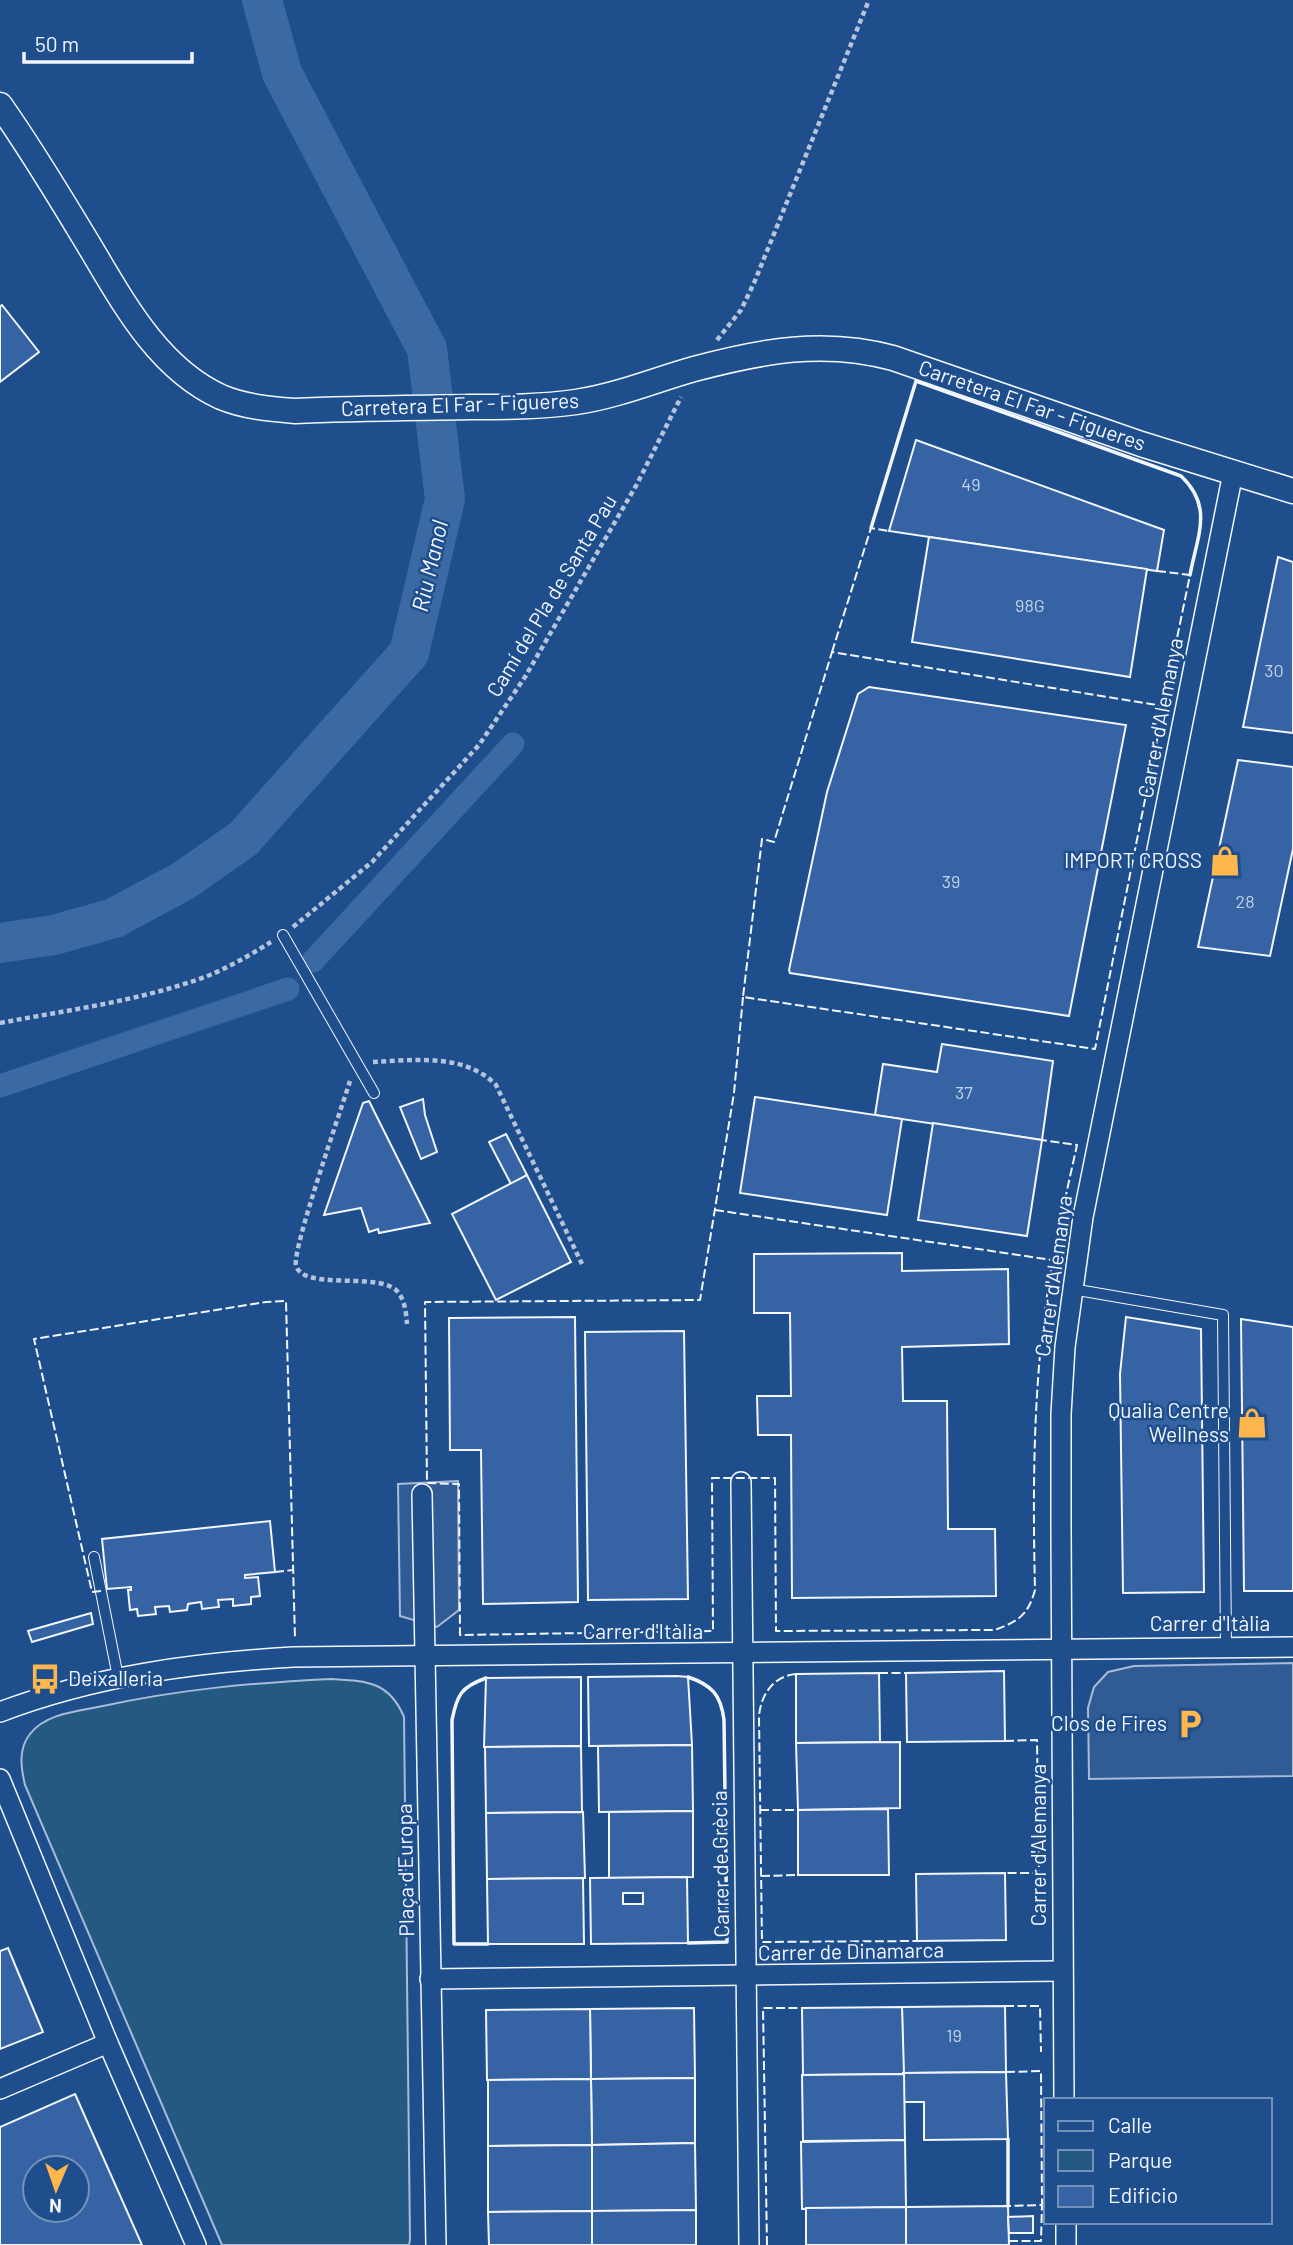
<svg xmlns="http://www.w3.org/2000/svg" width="1293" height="2245" font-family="Barlow,sans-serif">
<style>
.green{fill:#245a82;stroke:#a8bbd7;stroke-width:2}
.parking{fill:#305b95;stroke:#a8bbd7;stroke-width:2}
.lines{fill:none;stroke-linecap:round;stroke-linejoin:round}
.canal{stroke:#3b69a3;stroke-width:23}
.river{stroke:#3b69a3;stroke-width:40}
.building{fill:#3563a3;stroke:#f2f6ff;stroke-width:2;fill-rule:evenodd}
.service-casing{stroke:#f2f6ff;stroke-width:12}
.minor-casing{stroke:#f2f6ff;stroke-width:22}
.tertiary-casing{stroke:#f2f6ff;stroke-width:27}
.path{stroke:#b3c4dc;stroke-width:4.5;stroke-dasharray:5 3.5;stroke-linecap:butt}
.service{stroke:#1f4e8c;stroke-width:10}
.minor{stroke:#1f4e8c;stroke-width:19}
.tertiary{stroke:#1f4e8c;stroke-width:24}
.fence{stroke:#f2f6ff;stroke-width:2;stroke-dasharray:9 3.5;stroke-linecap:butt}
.wall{stroke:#f2f6ff;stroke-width:3.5}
.labels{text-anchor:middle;stroke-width:5;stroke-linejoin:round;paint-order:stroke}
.number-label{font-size:18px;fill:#c3d1e8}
.street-label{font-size:21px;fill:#f2f6ff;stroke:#1f4e8c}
.poi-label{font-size:21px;fill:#f2f6ff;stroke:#1f4e8c;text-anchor:end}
.water-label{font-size:23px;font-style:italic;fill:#f2f6ff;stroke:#1f4e8c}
</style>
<rect width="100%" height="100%" fill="#1f4e8c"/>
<path class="green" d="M331 1679C366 1681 389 1681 404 1717L410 2240 409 2245H222L25 1785C21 1768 18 1749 30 1734 46 1713 79 1711 103 1706 181 1689 252 1683 331 1679Z"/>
<g class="parking">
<path d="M458 1481 459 1610 437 1627 400 1616 398 1484Z"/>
<path d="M1293 1663V1776L1089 1779 1088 1708 1094 1687 1108 1672 1134 1666Z"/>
</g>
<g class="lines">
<g class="canal">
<path d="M313 961 513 744"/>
<path d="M0 1086 288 989"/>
</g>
<path class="river" d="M0 943 54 935 114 918 183 881 243 839 409 653 445 499 427 349 282 73 262 0"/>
</g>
<g class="building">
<path d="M2 305 39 352 0 382V307Z"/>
<path d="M916 440 1164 530 1157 571 889 531Z"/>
<path d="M929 537 1147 569 1130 677 912 642Z"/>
<path d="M1278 557 1293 562V733L1243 727Z"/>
<path d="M869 687 1126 725 1069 1016 790 973 789 970 827 792 858 694Z"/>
<path d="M1238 760 1293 767V849L1270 956 1198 947Z"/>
<path d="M942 1044 1053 1061 1042 1140 875 1115 883 1064 937 1072Z"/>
<path d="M755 1097 902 1119 887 1215 740 1193Z"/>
<path d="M423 1099 425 1115 437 1152 421 1159 400 1107Z"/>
<path d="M369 1101 430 1223 379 1233 378 1229 369 1232 361 1208 324 1215 363 1103Z"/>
<path d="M933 1123 1042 1140 1027 1236 918 1220Z"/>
<path d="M506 1134 527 1175 511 1184 489 1142Z"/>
<path d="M527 1175 571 1262 496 1300 452 1214Z"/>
<path d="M902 1253V1271L1008 1269 1009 1344 902 1347 903 1401H947L948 1529H995L996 1596 792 1598 791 1435H758L757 1396H791L790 1313H754V1254Z"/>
<path d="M575 1317 578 1602 483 1604 481 1450H450L449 1318Z"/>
<path d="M1126 1317 1201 1329 1204 1592 1123 1593 1120 1374Z"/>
<path d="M1241 1319 1293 1327V1591H1244Z"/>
<path d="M684 1331 688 1599 588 1600 585 1332Z"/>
<path d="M270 1521 275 1572 245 1575V1578L258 1577 260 1596 251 1597V1604L233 1606V1599L218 1600 219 1607 202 1609 201 1602 188 1604 187 1610 170 1612 169 1606 155 1607 156 1614 138 1616 137 1609 130 1610 128 1590H131V1587L107 1589 102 1539Z"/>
<path d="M91 1613 93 1624 32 1642 28 1631Z"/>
<path d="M1004 1671 1005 1741 907 1742 906 1673Z"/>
<path d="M879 1673 880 1742 796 1743V1674Z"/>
<path d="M677 1676 688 1677 692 1745 589 1746 588 1677Z"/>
<path d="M581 1677V1746L484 1747 486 1678Z"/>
<path d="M900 1742V1808L798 1810 796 1743Z"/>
<path d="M692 1745 693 1811 599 1812 598 1746Z"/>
<path d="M581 1746 582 1812 486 1813 485 1747Z"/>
<path d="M888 1809 889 1875H798V1810Z"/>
<path d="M693 1811V1877L609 1878V1812Z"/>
<path d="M583 1812 585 1878 487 1879 486 1813Z"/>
<path d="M1005 1873 1006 1940 917 1941 916 1874Z"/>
<path d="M687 1877 688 1943 591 1944 590 1878ZM623 1893H643V1904H623Z"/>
<path d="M583 1878 584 1944H488L487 1879Z"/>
<path d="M8 1948 43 2032 0 2049V1951Z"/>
<path d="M1005 2006 1006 2072 903 2073 902 2007Z"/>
<path d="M902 2007 904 2074 803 2075 802 2008Z"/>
<path d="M694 2008 695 2078 591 2079 590 2009Z"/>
<path d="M590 2009 591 2079 487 2080 486 2010Z"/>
<path d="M1006 2072 1008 2139 924 2140V2102H904L903 2073Z"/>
<path d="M904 2074 905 2140 803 2141 802 2075Z"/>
<path d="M695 2078V2143L592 2145 591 2079Z"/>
<path d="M591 2079 592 2145 488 2146V2080Z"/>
<path d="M75 2094 142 2245H0V2127ZM35 2168H77V2210H35Z"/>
<path d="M905 2140 906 2207 802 2209 801 2142Z"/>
<path d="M695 2143 696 2210 592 2211V2145Z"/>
<path d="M592 2145V2211L488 2212V2146Z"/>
<path d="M1008 2206 1009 2245H906V2207Z"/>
<path d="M906 2207V2245H806V2208Z"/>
<path d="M696 2210V2245H592V2211Z"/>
<path d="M592 2211V2245H489L488 2212Z"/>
<path d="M1033 2216V2233H1009L1008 2217Z"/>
</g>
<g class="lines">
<g class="service-casing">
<g id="service">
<path d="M283 935 374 1093"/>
<path d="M1072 1289 1223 1315 1226 1647"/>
<path d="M94 1557 118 1677"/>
</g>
</g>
<g class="minor-casing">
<g id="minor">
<path d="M741 1482 749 2245"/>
<path d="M422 1494 436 2245"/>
<path d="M0 1712C95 1676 192 1663 293 1657L1293 1647"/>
<path d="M0 1779 108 2043 196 2245"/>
<path d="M430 1979 1062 1971"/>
<path d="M0 2089 108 2043"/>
<path d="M1064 2100 1061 1529V1414L1065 1347 1083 1217 1233 473"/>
<path d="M1066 2222V2245"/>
</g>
</g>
<g class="tertiary-casing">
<path id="tertiary" d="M0 105C29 146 55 189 81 232 118 292 153 366 221 397 245 407 270 409 295 411 353 408 412 408 470 407 506 407 541 407 576 402 617 396 655 380 694 369 762 351 824 339 893 358L1141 444 1293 491"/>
</g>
<g class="path">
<path d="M717 340 741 310 754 283 869 0"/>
<path d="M293 927 372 862 479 745 525 677 637 484 681 397"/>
<path d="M0 1023C68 1010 139 1001 205 977 228 968 250 955 271 942"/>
<path d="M373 1062C414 1060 465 1053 496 1085L582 1264"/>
<path d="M350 1081C342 1107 292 1250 296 1265 302 1291 375 1272 396 1290 405 1299 406 1312 407 1324"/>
</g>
<use href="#service" class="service"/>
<use href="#minor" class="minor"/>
<use href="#tertiary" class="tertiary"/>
<g class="fence">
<path d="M1157 571 1190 575 1163 706 832 652 774 842 762 839 743 997 1095 1049 1159 730"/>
<path d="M832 652 871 528 889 531"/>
<path d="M743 997 734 1093 700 1300 425 1302 427 1483 459 1484 460 1635 713 1631 712 1478H775L776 1631 995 1630C1019 1621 1028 1615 1035 1590 1033 1505 1033 1419 1042 1334 1049 1270 1063 1208 1077 1145L1042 1140"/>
<path d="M715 1210 1052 1260"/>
<path d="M275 1572 293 1570"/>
<path d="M101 1591 92 1592 34 1339 266 1302 286 1301 295 1639"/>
<path d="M879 1673H906"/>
<path d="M796 1674C773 1676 761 1695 759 1716L762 1942 917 1941"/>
<path d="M1005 1741 1037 1740 1039 1873H1005"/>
<path d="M760 1810H798"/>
<path d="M761 1876 798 1875"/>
<path d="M1005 2006H1040L1041 2052"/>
<path d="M1006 2072 1041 2071 1042 2205 1008 2206"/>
<path d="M1009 2241H1041L1042 2205"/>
<path d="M767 2245 763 2008H802"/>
</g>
<g class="wall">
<path d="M871 528 916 381 1181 476C1214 507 1197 536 1190 575"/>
<path d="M688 1677C712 1685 721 1695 724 1720L727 1942 688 1943"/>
<path d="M486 1678C461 1687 457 1695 452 1720L454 1944H488"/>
<path d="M1008 2139V2206"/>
</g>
</g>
<defs>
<g id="shop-bare" transform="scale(2.415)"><path d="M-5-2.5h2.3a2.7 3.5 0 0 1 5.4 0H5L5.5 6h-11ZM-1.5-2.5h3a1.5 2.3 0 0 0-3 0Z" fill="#ffb74d" stroke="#1f4e8c" stroke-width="2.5" paint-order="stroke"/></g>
<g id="bus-bare" transform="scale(2.415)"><path d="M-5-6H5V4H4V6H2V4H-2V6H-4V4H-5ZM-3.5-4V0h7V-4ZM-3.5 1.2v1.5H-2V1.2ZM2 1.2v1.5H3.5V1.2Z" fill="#ffb74d" stroke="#1f4e8c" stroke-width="2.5" paint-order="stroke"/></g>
<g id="parking-bare" transform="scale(2.415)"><path d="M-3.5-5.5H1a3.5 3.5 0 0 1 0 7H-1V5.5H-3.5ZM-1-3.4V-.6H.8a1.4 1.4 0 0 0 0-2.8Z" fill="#ffb74d" stroke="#1f4e8c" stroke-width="2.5" paint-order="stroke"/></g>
</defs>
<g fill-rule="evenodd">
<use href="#shop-bare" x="1225" y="861"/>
<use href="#shop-bare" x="1252" y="1423"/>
<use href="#bus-bare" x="45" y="1679"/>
<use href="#parking-bare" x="1190" y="1724"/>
</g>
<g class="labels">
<g class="number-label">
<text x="971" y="491">49</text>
<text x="1030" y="612">98G</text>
<text x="1274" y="677">30</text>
<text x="951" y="888">39</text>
<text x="1245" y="908">28</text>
<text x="964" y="1099">37</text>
<text x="954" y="2042">19</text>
</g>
<g class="street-label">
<text transform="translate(460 405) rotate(-2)" y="7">Carretera El Far - Figueres</text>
<text transform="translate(1032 406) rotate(19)" y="7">Carretera El Far - Figueres</text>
<text transform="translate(552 596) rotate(-59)" y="7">Camí del Pla de Santa Pau</text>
<text transform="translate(1161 718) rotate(-79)" y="7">Carrer d'Alemanya</text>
<text transform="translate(1054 1276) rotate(-82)" y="7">Carrer d'Alemanya</text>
<text x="1210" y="1631">Carrer d'Itàlia</text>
<text x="643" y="1639">Carrer d'Itàlia</text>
<text transform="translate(1039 1845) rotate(-90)" y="7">Carrer d'Alemanya</text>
<text transform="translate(721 1864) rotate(-91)" y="7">Carrer de Grècia</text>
<text transform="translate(406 1870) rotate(-91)" y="7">Plaça d'Europa</text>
<text transform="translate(851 1952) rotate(-1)" y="7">Carrer de Dinamarca</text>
</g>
<g class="poi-label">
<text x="1202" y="868">IMPORT CROSS</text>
<text x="1229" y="1418">Qualia Centre<tspan x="1229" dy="24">Wellness</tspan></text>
<text x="68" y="1686" text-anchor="start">Deixalleria</text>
<text x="1167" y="1731">Clos de Fires</text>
</g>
<g class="water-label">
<text transform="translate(430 566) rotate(-77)" y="8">Riu Manol</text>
</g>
</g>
<rect x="1044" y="2098" width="228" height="126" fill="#1f4e8c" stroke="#7391ba" stroke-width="2"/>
<rect x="1058" y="2121" width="35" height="10" fill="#1f4e8c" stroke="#7391ba" stroke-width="2"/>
<text x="1108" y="2133" font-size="21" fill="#f2f6ff">Calle</text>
<rect x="1058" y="2150" width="35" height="21" fill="#245a82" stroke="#7391ba" stroke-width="2"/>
<text x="1108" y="2168" font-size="21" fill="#f2f6ff">Parque</text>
<rect x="1058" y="2186" width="35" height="21" fill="#3563a3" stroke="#7391ba" stroke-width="2"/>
<text x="1108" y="2203" font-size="21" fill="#f2f6ff">Edificio</text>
<g transform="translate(56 2189) rotate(182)"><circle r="33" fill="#1f4e8c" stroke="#7391ba" stroke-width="2"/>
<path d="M0-5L12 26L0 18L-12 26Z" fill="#ffb74d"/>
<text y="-10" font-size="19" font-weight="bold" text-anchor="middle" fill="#f2f6ff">N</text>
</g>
<path d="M24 52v10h168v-10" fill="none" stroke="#f2f6ff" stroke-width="3.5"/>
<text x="35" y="52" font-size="21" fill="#f2f6ff" stroke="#1f4e8c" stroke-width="5" paint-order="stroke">50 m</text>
</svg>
